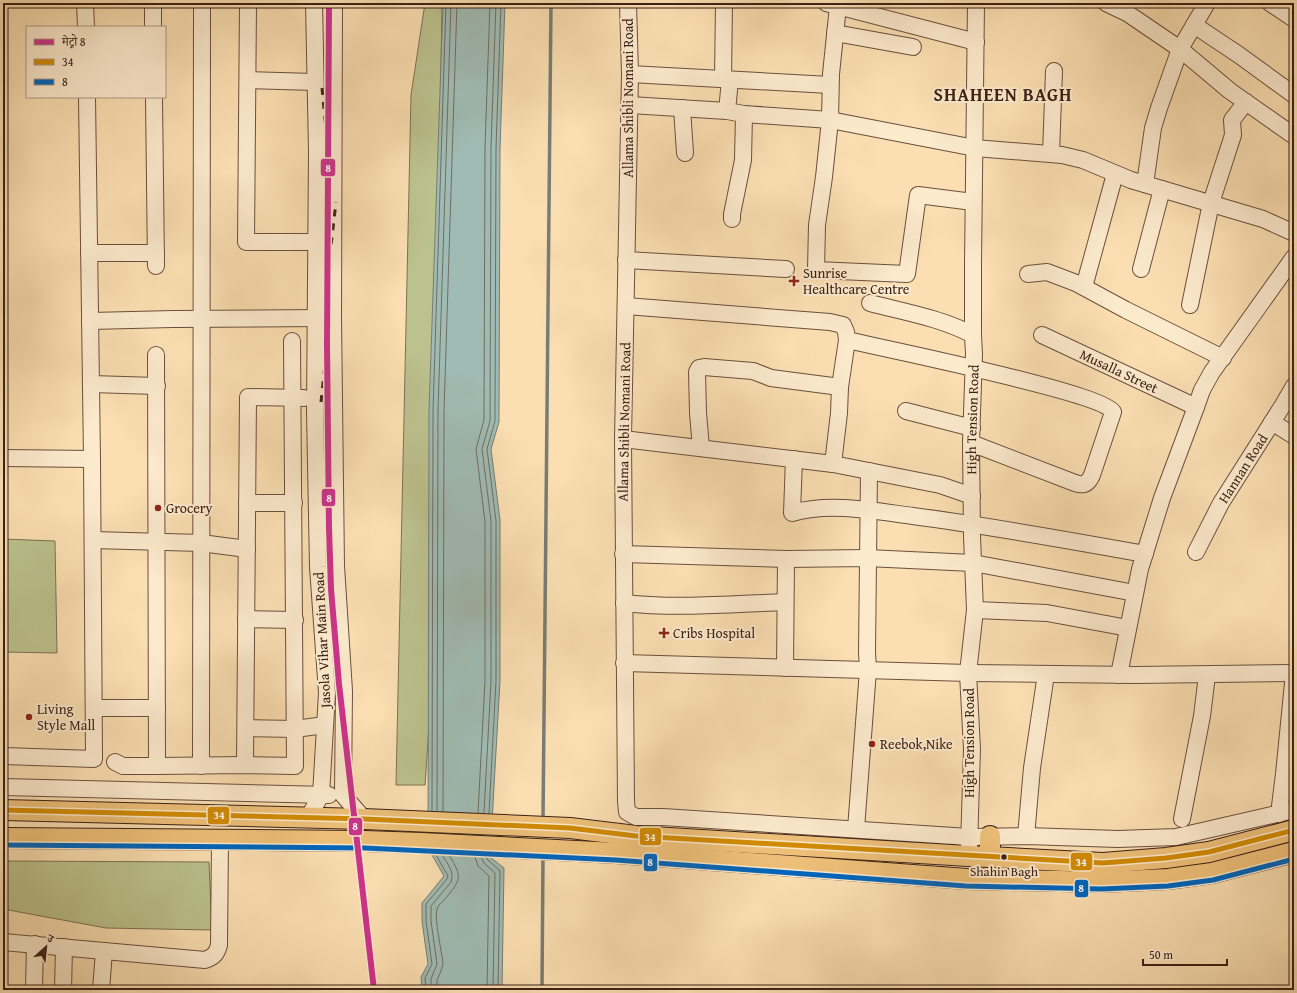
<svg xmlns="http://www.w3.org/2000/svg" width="1297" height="993" font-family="'Gentium Book Plus','Noto Serif Devanagari',serif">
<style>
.green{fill:#bcc28e;stroke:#7c7252}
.water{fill:#a0bbb3;stroke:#787d74}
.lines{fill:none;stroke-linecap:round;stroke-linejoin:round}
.shore{stroke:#6e6e64;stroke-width:1}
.stream{stroke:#787d74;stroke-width:3.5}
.minor-casing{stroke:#6b503d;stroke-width:18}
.major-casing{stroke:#3b2116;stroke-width:22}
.minor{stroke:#fceacd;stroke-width:16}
.major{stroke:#eec079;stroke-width:20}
.rail{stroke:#3b2116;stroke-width:3;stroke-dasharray:7 7;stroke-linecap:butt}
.bus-1-casing{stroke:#fceacd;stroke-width:8}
.bus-2-casing{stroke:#fceacd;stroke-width:8}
.bus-1{stroke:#d18b04;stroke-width:5}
.bus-2{stroke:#0065bd;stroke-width:5}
.metro-1-casing{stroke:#fceacd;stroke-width:9}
.metro-1{stroke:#cc338b;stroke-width:6}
.poi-dot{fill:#8f2418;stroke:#fceacd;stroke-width:1.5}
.bus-dot{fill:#3b2116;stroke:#fceacd;stroke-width:1.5}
.labels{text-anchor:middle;stroke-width:4;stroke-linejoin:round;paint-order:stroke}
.bus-label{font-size:13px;fill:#3b2116;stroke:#fceacd}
.street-label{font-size:14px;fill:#3b2116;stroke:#fceacd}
.poi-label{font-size:14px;fill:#3b2116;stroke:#fceacd;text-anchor:start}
.district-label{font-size:18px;font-weight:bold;letter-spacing:1px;fill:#3b2116;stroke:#fceacd}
.line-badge{stroke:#fceacd;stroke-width:1.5}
.badge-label{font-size:11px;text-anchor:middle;font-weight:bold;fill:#fff}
</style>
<rect width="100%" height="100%" fill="#fbdfb2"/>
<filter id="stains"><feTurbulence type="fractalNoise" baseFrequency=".005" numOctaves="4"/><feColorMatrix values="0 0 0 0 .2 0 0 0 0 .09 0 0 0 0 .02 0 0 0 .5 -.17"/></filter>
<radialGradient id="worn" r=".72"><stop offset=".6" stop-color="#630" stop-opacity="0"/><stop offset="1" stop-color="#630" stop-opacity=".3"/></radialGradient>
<g class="green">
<path d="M425 3H442L439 197 448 453 425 785H396L411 95Z"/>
<path d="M3 539 55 541 57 653 3 652Z"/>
<path d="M3 861 209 862 212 930 106 928 3 909Z"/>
</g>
<path class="water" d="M443 3H505L500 149 499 422 491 449 500 520V681L490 857 504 868 502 990H422L421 977 428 964 422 921V903L444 876 428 848 429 411Z"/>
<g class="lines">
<g class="shore">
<path d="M432 811 433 411 446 3"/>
<path d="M437 811 438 411 451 3"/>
<path d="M443 811 444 411 457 3"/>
<path d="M478 813 485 681V522L476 449 484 420 485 148 490 3"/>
<path d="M484 813 491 681V521L482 449 490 421 491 148 496 3"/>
<path d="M489 813 496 681V521L487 449 495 421 496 148 501 3"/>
<path d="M475 857 478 866 489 876 487 990"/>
<path d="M481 857 484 863 495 873 493 990"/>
<path d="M486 857 488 860 500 871 498 990"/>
<path d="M426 990 425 978 432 964 426 921V904L447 879 448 876 436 855"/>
<path d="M431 990V979L437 964 431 921V906L451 882C455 872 447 863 442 855"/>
<path d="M437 990V980L441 971 443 964C442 952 434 919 437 909 438 905 443 901 445 899 461 879 463 878 449 855"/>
</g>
<g class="stream">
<path d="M543 820 551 3"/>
<path d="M542 990 543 856"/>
</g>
<g class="minor-casing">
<g id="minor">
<path d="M85 3 86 27"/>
<path d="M153 3V27"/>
<path d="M248 3 246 242H316"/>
<path d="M334 3 333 318 336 566 344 691 343 795 364 819"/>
<path d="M628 3 630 74 623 439 626 801 627 812 636 817H663L969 837 1026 836 1118 839 1176 837 1294 810"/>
<path d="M826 3 976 42"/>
<path d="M1106 3 1127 13 1180 49 1230 91 1294 136"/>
<path d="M1270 3 1294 19"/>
<path d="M838 6 831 74 830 120 824 177 817 225 816 270 907 274 918 195 973 202"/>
<path d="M1194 25 1239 55 1294 95"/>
<path d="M835 33 913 47"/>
<path d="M630 74 830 85"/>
<path d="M723 79 724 3"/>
<path d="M248 80 315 82"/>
<path d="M730 80 727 111 744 114 830 120 975 148 1062 155 1083 160 1131 180 1263 219 1294 233"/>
<path d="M154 97 156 266"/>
<path d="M630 105 727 111"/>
<path d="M682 108 685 153"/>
<path d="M1051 154 1054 71"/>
<path d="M1145 184 1153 128 1159 108 1180 49 1207 3"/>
<path d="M732 219V214L743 160 744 114"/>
<path d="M89 253H156"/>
<path d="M626 260 786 269"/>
<path d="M1141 269 1162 189"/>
<path d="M1028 274 1047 272 1076 283 1126 310 1223 358"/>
<path d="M1084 287 1115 174"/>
<path d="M870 303C904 312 941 318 973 335"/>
<path d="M1190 305 1211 203 1233 135 1232 120 1246 102"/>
<path d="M626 306 830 322 843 325 846 332 847 340 840 387 839 413 833 464"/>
<path d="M90 321 173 319 325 318"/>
<path id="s1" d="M1042 335 1196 407"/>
<path d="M847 340C882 348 1102 393 1113 412L1092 475C1088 484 1083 486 1075 483L971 443"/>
<path d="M156 355 157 766"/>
<path d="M91 384 157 386"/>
<path d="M906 411 972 428"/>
<path d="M1272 422 1294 436"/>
<path d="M623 439 833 464 940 485 972 496"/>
<path d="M701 448 698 413 697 372 699 368 704 367 753 371 771 378 840 387"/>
<path d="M3 458 92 459"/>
<path d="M794 459 792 513C830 502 875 511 913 516 991 526 1067 540 1145 554"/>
<path d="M247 503H294"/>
<path d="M93 540 201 543 247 549"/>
<path id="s2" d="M1196 552 1221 503 1283 405 1294 386"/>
<path d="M623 554 786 559 867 558 973 563 1135 593"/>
<path d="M624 603C677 609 731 604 785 602"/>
<path d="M975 610 1047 613 1128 628"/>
<path d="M246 619 295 620"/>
<path d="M624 663 968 673 1135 675 1294 673"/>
<path d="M785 668 786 559"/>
<path d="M1119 675 1140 569 1162 498 1196 407 1202 390 1212 372 1294 257"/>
<path d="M94 708H157"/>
<path d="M246 728 295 729 325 725"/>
<path d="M3 756 94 759 92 459 87 97"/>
<path d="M115 762 123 766H157L245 765 295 766 292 341"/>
<path d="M245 765 248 397 304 398"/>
<path d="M201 766 202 3"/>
<path d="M3 787 329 795"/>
<path d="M1279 814 1284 774 1294 673"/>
<path d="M308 818 321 795 327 693 318 567 315 411 317 151 314 3"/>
<path d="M1182 819 1202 716 1207 675"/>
<path d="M856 829 868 670 867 652 869 471"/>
<path d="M1026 836 1032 768 1046 674"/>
<path id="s3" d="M969 847 972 749 968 673 975 610 972 536 971 443 974 354 973 335V265L976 3"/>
<path d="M3 942 205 960C214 957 217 953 219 945L220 840"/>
<path d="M34 990 35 944"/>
<path d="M63 990 64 947"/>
<path d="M101 990 104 951"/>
</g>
</g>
<g class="major-casing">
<g id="major">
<path d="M3 810 364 819 570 828 636 836 968 856 1103 863 1166 858 1209 852 1294 830"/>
<path d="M3 838 365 841 422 843 616 853 967 879 1102 882 1168 879 1212 873 1294 852"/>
<path d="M990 857V836"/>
</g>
</g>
<use href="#minor" class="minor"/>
<use href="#major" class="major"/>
<g class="rail">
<path d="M322 88 328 151"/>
<path d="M328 272 336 202"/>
<path d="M321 402 327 345"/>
</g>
<g class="bus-1-casing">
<path id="bus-1" d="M3 810 364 819 570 828 636 836 1103 863 1166 858 1209 852 1294 830"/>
</g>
<g class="bus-2-casing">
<path id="bus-2" d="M3 845 365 848 616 860 966 886 1102 889 1168 886 1213 880 1294 859"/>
</g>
<use href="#bus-1" class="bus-1"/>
<use href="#bus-2" class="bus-2"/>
<g class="metro-1-casing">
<path id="metro-1" d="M329 3 327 345 329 528 331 589 339 684 374 990"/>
</g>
<use href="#metro-1" class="metro-1"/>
</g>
<g class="poi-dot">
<path d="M792 275h4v4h4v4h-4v4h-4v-4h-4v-4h4z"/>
<circle cx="158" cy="508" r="4"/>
<path d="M662 627h4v4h4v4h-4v4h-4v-4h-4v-4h4z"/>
<circle cx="29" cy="717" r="4"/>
<circle cx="872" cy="744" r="4"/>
</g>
<circle class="bus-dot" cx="1004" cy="857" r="3.5"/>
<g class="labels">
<g class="bus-label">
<text x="1004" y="876">Shahin Bagh</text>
</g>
<g class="street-label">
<text transform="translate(628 98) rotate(-90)" y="5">Allama Shibli Nomani Road</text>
<text dy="5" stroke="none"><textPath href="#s1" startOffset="85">Musalla Street</textPath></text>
<text dy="5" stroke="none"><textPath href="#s3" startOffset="428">High Tension Road</textPath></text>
<text transform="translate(624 422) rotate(-89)" y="5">Allama Shibli Nomani Road</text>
<text dy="5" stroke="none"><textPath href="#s2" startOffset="96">Hannan Road</textPath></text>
<text transform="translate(322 640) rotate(-93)" y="5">Jasola Vihar Main Road</text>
<text transform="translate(969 743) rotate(-90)" y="5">High Tension Road</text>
</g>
<g class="poi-label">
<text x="803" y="278">Sunrise<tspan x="803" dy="16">Healthcare Centre</tspan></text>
<text x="166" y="513">Grocery</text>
<text x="673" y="638">Cribs Hospital</text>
<text x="37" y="714">Living<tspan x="37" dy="16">Style Mall</tspan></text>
<text x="880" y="749">Reebok,Nike</text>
</g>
<g class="district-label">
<text x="1003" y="101">SHAHEEN BAGH</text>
</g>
</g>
<g class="line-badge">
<rect x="320" y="158" width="16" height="19" rx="4" fill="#cc338b"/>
<rect x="321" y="488" width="15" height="19" rx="4" fill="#cc338b"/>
<rect x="207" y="806" width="23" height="19" rx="4" fill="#d18b04"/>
<rect x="348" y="817" width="15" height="19" rx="4" fill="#cc338b"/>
<rect x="639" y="827" width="23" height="19" rx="4" fill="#d18b04"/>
<rect x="1070" y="852" width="23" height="19" rx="4" fill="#d18b04"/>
<rect x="643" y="853" width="15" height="19" rx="4" fill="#0065bd"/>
<rect x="1074" y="879" width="15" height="19" rx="4" fill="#0065bd"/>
</g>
<g class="badge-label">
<text x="328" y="172">8</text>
<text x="329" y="502">8</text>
<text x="219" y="819">34</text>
<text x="355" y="830">8</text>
<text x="650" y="841">34</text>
<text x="1081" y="866">34</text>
<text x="650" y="866">8</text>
<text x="1081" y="892">8</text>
</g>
<rect width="1297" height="993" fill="none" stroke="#fbdfb2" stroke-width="16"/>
<rect x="4" y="4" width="1289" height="985" fill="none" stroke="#3b2116" stroke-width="2"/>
<rect x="8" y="8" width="1281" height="977" fill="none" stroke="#3b2116"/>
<rect x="26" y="26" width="140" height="72" fill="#fceacd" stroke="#af9a84"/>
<rect x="34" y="39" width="20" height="6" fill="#cc338b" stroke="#af9a84"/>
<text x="62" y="46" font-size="12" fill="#3b2116">मेट्रो 8</text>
<rect x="34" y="59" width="20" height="6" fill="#d18b04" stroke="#af9a84"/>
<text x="62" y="66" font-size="12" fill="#3b2116">34</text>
<rect x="34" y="79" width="20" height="6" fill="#0065bd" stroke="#af9a84"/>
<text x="62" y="86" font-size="12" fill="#3b2116">8</text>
<g transform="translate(46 947) rotate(27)" stroke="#fceacd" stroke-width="3" paint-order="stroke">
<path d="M0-3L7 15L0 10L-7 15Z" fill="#3b2116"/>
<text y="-6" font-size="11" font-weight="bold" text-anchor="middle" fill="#3b2116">उ</text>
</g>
<path d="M1143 959v6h84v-6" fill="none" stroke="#3b2116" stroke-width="2"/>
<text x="1149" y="959" font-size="12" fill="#3b2116" stroke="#fceacd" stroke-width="3" paint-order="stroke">50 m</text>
<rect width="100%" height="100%" filter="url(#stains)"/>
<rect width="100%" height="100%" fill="url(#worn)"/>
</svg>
